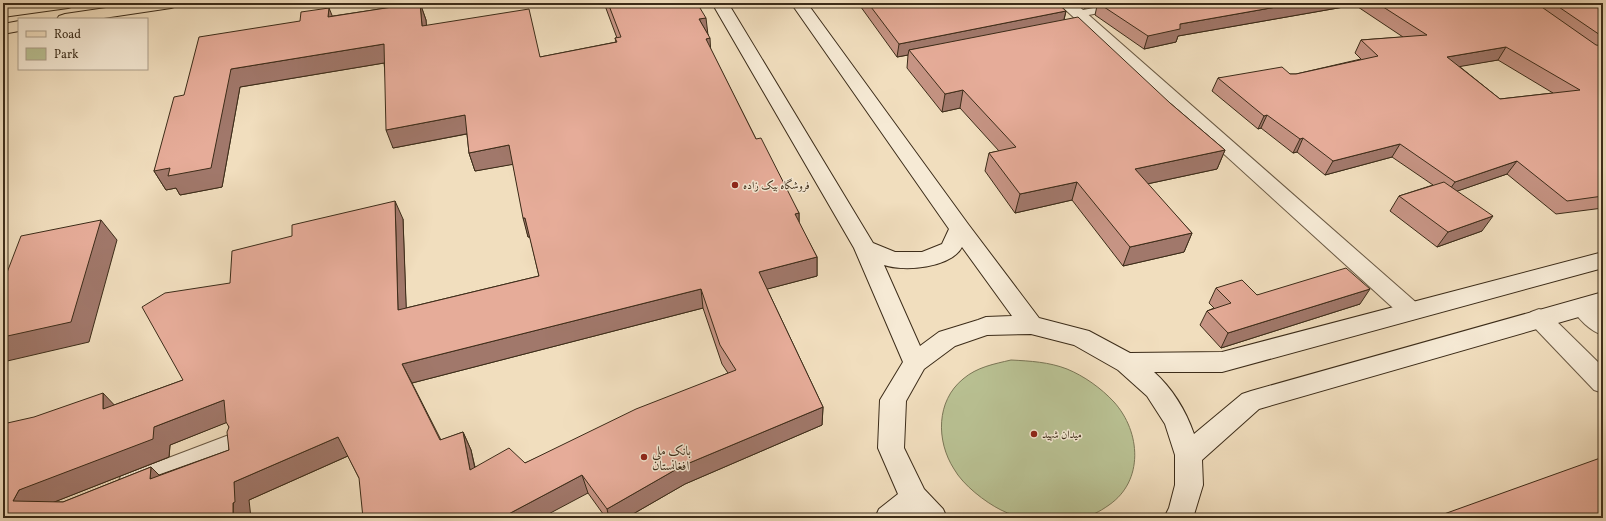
<svg xmlns="http://www.w3.org/2000/svg" width="1606" height="521" font-family="Vollkorn,Amiri,serif">
<style>
.green{fill:#b9c193;stroke:#7a7656}
.lines{fill:none;stroke-linecap:round;stroke-linejoin:round}
.lane-casing{stroke:#695842;stroke-width:2}
.street-casing{stroke:#695842;stroke-width:2}
.secondary-casing{stroke:#3c2c19;stroke-width:2}
.primary-casing{stroke:#3c2c19;stroke-width:2}
.lane{fill:#f6ead5;fill-rule:evenodd}
.street{fill:#f6ead5;fill-rule:evenodd}
.secondary{fill:#f6ead5;fill-rule:evenodd}
.primary{fill:#f1debe;fill-rule:evenodd}
.wall{fill:#c69484;stroke:#3c2c19;fill-rule:evenodd}
.shaded-wall{fill:#a1786b;stroke:#3c2c19}
.building{fill:#e6ac99;stroke:#3c2c19;fill-rule:evenodd}
.poi-dot{fill:#8f2418;stroke:#f6ead5;stroke-width:1.5}
.labels{text-anchor:middle;stroke-width:3;stroke-linejoin:round;paint-order:stroke}
.poi-label{font-size:11px;fill:#3c2c19;stroke:#f6ead5;text-anchor:start}
.near-poi-label{font-size:13px;fill:#3c2c19;stroke:#f6ead5;text-anchor:start}
</style>
<rect width="100%" height="100%" fill="#f1debe"/>
<filter id="stains"><feTurbulence type="fractalNoise" baseFrequency=".005" numOctaves="4"/><feColorMatrix values="0 0 0 0 .2 0 0 0 0 .09 0 0 0 0 .02 0 0 0 .5 -.17"/></filter>
<radialGradient id="worn" r=".72"><stop offset=".6" stop-color="#630" stop-opacity="0"/><stop offset="1" stop-color="#630" stop-opacity=".3"/></radialGradient>
<path class="green" d="M1011 360C1030 361 1049 362 1067 369 1084 376 1101 388 1114 402 1141 432 1144 481 1109 505 1088 520 1079 518 1055 518 1037 518 1018 519 1001 510 985 502 963 485 954 469 936 441 936 401 963 379 977 367 994 364 1011 360Z"/>
<g class="lines">
<g class="lane-casing">
<path id="lane" d="M1119 3H1141L1136 6 1078 17 1073 14 1078 11Z"/>
</g>
<g class="street-casing">
<g id="street">
<path d="M1058 3H1075L1419 305 1423 311 1419 317 1411 320 1403 317Z"/>
<path d="M1583 298 1591 301 1603 312V335C1590 331 1578 319 1571 307L1575 301Z"/>
<path d="M1539 309 1547 312 1603 367V393L1594 390 1531 324 1527 318 1531 312Z"/>
<path d="M229 435 238 438 242 446 238 454 131 497 121 494 117 485 121 476Z"/>
</g>
</g>
<g class="secondary-casing">
<path id="secondary" d="M712 3H728L873 243 895 252H922L942 244 949 229 791 3H807L968 224 1039 318 1089 331 1130 353 1222 352 1603 252V268L1222 372H1154C1172 388 1186 411 1194 434L1242 394 1251 391 1603 292V310L1259 409 1202 460 1203 485 1193 518H1164L1169 508 1175 485V455L1165 424 1147 396 1118 370 1074 345 1031 334 987 335 955 346 924 369 906 401 904 448 924 489 943 509 947 518H914L913 516 910 518H875L879 509 898 494 878 448 880 400 903 362 854 248ZM962 247 1012 316 986 317 978 320 939 332 920 346 884 265C904 272 951 268 962 247Z"/>
</g>
<g class="primary-casing">
<g id="primary">
<path d="M34 3H76L74 6 68 8 3 17V7Z"/>
<path d="M140 3H179L177 6 171 8 97 19H57L59 16 65 14Z"/>
<path d="M19 21V31L3 34V24Z"/>
</g>
</g>
<use href="#lane" class="lane"/>
<use href="#street" class="street"/>
<use href="#secondary" class="secondary"/>
<use href="#primary" class="primary"/>
</g>
<g class="wall">
<path d="M420 3 426 20V26L540 57 616 42 615 38H617L604 3H697L708 35 710 48 756 139 799 213V223L817 257V276L767 289 823 407 822 425 685 484 626 518H606L588 493 359 478 348 456 249 500 3 518 114 405 183 380 230 283 403 219 406 308 539 276 530 237H528L513 164 475 171 469 153 467 134 393 148 384 63 240 87 222 187 180 195 176 188 166 190 154 171 184 95 333 16ZM703 308 722 364 728 373 525 463 475 467 471 450 463 432 441 440 412 383ZM227 422 229 427V450L159 475 151 467 63 502H54L169 457 170 445Z"/>
<path d="M858 3H1057L1066 11 1064 20 1170 103 1225 150 1217 169 1147 184 1192 233 1184 252 1123 266 1072 200 1015 213 985 171 989 153 999 151 960 108 942 112 907 68 908 55 897 57Z"/>
<path d="M1076 3H1603V208L1556 214 1507 174 1457 191 1482 231 1437 247 1390 211 1399 196 1433 185 1392 157 1325 175 1297 152 1293 153 1261 128 1258 129 1212 91 1218 78 1290 74H1296L1361 59 1355 53 1361 40 1403 37 1355 5 1178 36 1176 42 1144 49 1095 15 1097 6 1084 8ZM1498 60 1553 93 1500 99 1459 66Z"/>
<path d="M1216 288 1257 295 1360 304 1221 348 1200 325 1207 311 1214 308 1209 303Z"/>
<path d="M1444 514 1603 518H1439Z"/>
</g>
<g class="shaded-wall">
<path d="M420 3 426 20 428 44 422 26Z"/>
<path d="M1085 3H1098L1097 6 1084 8Z"/>
<path d="M1299 3H1356L1355 5 1178 36 1176 42 1144 49 1148 36 1180 24Z"/>
<path d="M329 8 336 25 328 17Z"/>
<path d="M1066 11 1063 23 909 50 908 55 897 57 899 44Z"/>
<path d="M706 18 708 35 699 19Z"/>
<path d="M710 38 711 56 706 39Z"/>
<path d="M384 44 390 62 240 87 222 187 180 195 176 188 166 190 154 171 231 69Z"/>
<path d="M1506 47 1498 60 1440 70 1447 57Z"/>
<path d="M963 90 960 108 942 112 945 94Z"/>
<path d="M465 115 471 133 393 148 386 130Z"/>
<path d="M1267 115 1261 128 1258 129 1264 116Z"/>
<path d="M1303 138 1297 152 1293 153 1300 139Z"/>
<path d="M1400 144 1392 157 1325 175 1333 161Z"/>
<path d="M509 145 515 164 475 171 469 153Z"/>
<path d="M1225 150 1217 169 1128 188 1135 169Z"/>
<path d="M1517 161 1507 174 1446 195 1455 182Z"/>
<path d="M1077 182 1072 200 1015 213 1020 194Z"/>
<path d="M395 201 403 219 407 329 398 310Z"/>
<path d="M799 213V232L795 214Z"/>
<path d="M1493 216 1482 231 1437 247 1448 232Z"/>
<path d="M523 218H525L531 237H528Z"/>
<path d="M101 220 117 240 89 342 3 362V337Z"/>
<path d="M1192 233 1184 252 1123 266 1130 247Z"/>
<path d="M817 257V276L760 291 759 272Z"/>
<path d="M701 289 703 308 412 383 402 364Z"/>
<path d="M1370 289 1360 304 1221 348 1228 333Z"/>
<path d="M103 393 120 411 103 409Z"/>
<path d="M224 400 238 418 170 445 169 457 39 508 13 501 19 490 154 427Z"/>
<path d="M823 407 822 425 685 484 626 518H609L607 509 682 466Z"/>
<path d="M463 432 471 450 479 488 470 470Z"/>
<path d="M338 437 350 455 249 500 251 518H233L234 482Z"/>
<path d="M151 467 168 484 150 479Z"/>
<path d="M582 475 588 493 541 518H501Z"/>
</g>
<g class="building">
<path d="M418 3H420L422 26 529 9 540 57 617 42 615 38 621 37 608 3H697L706 18 699 19 710 38 706 39 756 139 761 138 799 213 795 214 817 257 759 272 823 407 682 466 607 509 582 475 501 518H363L359 478 338 437 234 482 235 502 233 503V518H3V424L34 417 103 393V409L183 380 142 307 165 293 230 283 232 251 292 236V225L395 201 398 310 539 276 525 218H523L509 145 469 153 465 115 386 130 384 44 231 69 211 168 168 176 170 168 154 171 174 97 184 95 199 37 300 21 301 12 329 8 328 17ZM701 289 720 345 736 370 636 409 525 463 509 448 470 470 463 432 440 440 402 364ZM224 400 226 422 229 427 227 432 229 450 150 479 151 467 63 502 13 501 19 490 153 439 154 427Z"/>
<path d="M868 3H1057L1066 11 899 44Z"/>
<path d="M1098 3H1299L1180 24V29L1148 36Z"/>
<path d="M1377 3H1536L1596 45 1603 46V196L1567 201 1517 161 1455 182 1400 144 1333 161 1303 138 1300 139 1267 115 1264 116 1218 78 1282 67 1290 74H1296L1378 56 1361 40 1427 35ZM1506 47 1580 90 1500 99 1447 57Z"/>
<path d="M1553 3H1603V37Z"/>
<path d="M1078 17 1170 103 1225 150 1135 169 1192 233 1130 247 1077 182 1020 194 989 153 1016 147 963 90 945 94 909 50Z"/>
<path d="M1444 182 1493 216 1448 232 1399 196Z"/>
<path d="M101 220 71 322 3 337V283L21 236Z"/>
<path d="M1346 268 1370 289 1228 333 1207 311 1231 303 1216 288 1242 280 1257 295Z"/>
<path d="M1603 457V518H1447L1444 514Z"/>
</g>
<g class="poi-dot">
<circle cx="735" cy="185" r="4"/>
<circle cx="1034" cy="434" r="4"/>
<circle cx="644" cy="457" r="4"/>
</g>
<g class="labels">
<g class="poi-label">
<text x="743" y="189">فروشگاه بیک زاده</text>
<text x="1042" y="438">میدان شهید</text>
</g>
<g class="near-poi-label">
<text x="652" y="455">بانک ملی<tspan x="652" dy="15">افغانستان</tspan></text>
</g>
</g>
<rect width="1606" height="521" fill="none" stroke="#f1debe" stroke-width="16"/>
<rect x="4" y="4" width="1598" height="513" fill="none" stroke="#3c2c19" stroke-width="2"/>
<rect x="8" y="8" width="1590" height="505" fill="none" stroke="#3c2c19"/>
<rect x="18" y="18" width="130" height="52" fill="#f6ead5" stroke="#ac9e8a"/>
<rect x="26" y="31" width="20" height="6" fill="#f1debe" stroke="#ac9e8a"/>
<text x="54" y="38" font-size="12" fill="#3c2c19">Road</text>
<rect x="26" y="48" width="20" height="12" fill="#b9c193" stroke="#ac9e8a"/>
<text x="54" y="58" font-size="12" fill="#3c2c19">Park</text>
<rect width="100%" height="100%" filter="url(#stains)"/>
<rect width="100%" height="100%" fill="url(#worn)"/>
</svg>
